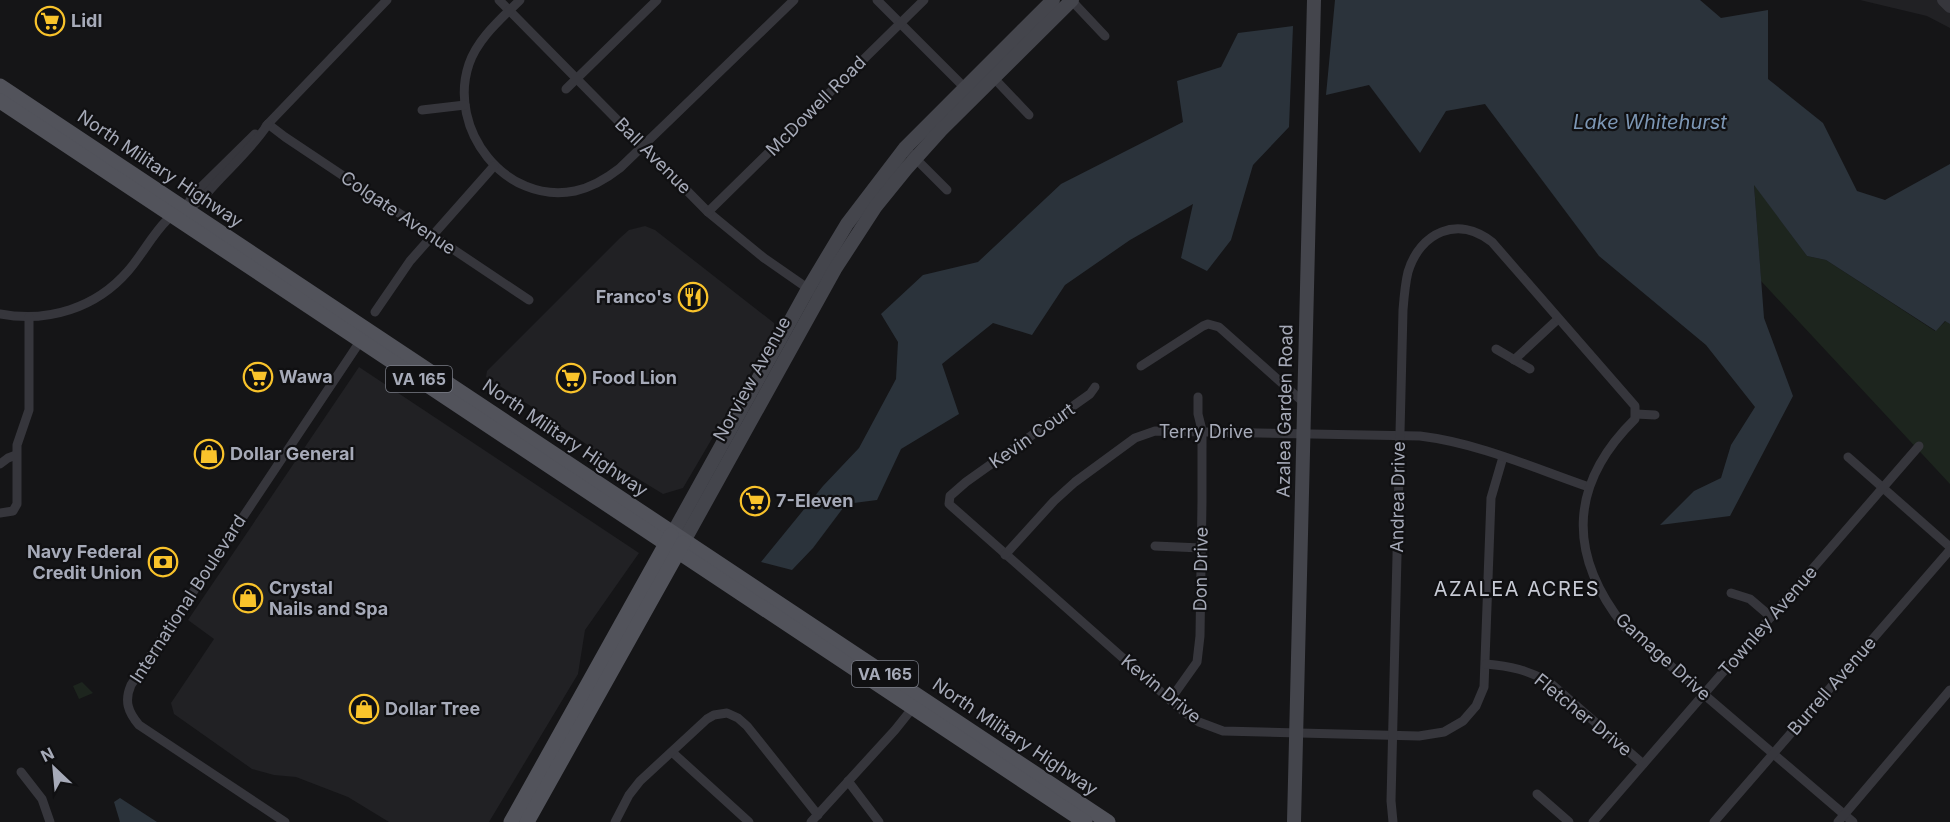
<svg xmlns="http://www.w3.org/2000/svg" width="1950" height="822" font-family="Inter,sans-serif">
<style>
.built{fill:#212124}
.green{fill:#1d251e}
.water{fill:#2b333b}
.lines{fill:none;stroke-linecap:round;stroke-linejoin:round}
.minor{stroke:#36363c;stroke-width:9}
.tertiary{stroke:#36363c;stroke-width:12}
.secondary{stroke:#44454c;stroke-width:14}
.primary{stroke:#52535b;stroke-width:15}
.labels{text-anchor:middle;stroke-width:4.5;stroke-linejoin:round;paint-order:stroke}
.shield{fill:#101012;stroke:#797c86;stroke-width:1.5}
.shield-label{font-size:16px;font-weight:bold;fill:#a6aab8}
.poi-label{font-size:18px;font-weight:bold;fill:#a6aab8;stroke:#101012;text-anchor:start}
.street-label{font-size:18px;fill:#a6aab8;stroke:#101012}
.water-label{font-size:20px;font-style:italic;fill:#7c96b4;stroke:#101012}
.neighbourhood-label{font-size:20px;letter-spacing:1.5px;fill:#c7cad4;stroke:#101012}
</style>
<rect width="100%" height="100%" fill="#151517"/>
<g class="built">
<path d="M1860 0H1950V28L1927 16Z"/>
<path d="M645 226 655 230 774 323V333L683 488 663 494 619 467 549 418 486 377 487 371 620 238 629 230Z"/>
<path d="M359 367 639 553 585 630 578 674 489 822H389L348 797 296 777 274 775 252 769 174 714 171 703 214 639 188 620Z"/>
</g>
<g class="green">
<path d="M1754 184 1807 256 1826 260 1935 331 1946 321 1950 324V484L1761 281Z"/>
<path d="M82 682 93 693 79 699 73 686Z"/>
</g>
<g class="water">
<path d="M1335 0H1700L1721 18 1768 10V79L1823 123 1857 191 1885 200 1950 164V324L1945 321 1936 331 1826 260 1807 256 1754 185 1764 318 1793 396 1730 516 1660 525 1694 491 1721 478 1731 445 1755 407 1706 345 1599 256 1485 104 1446 111 1420 153 1369 85 1326 95Z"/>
<path d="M1293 26 1289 127 1253 165 1231 240 1207 271 1181 258 1193 204 1130 240 1065 285 1032 335 993 323 942 364 959 414 901 449 877 500 846 504 813 548 792 570 761 562 823 486 859 448 896 379 898 342 881 314 923 275 978 262 1061 184 1183 122 1177 81 1221 67 1238 33Z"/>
<path d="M120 798 157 822H120L114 802Z"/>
</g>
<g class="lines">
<g class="minor">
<path d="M499 0 708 212 764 258 813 292"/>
<path d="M520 0C501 19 478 38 469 64 447 129 505 205 575 191 593 187 606 179 620 168L794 0"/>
<path d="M877 0 969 92"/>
<path d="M1071 0 1105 36"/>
<path d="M991 75 1029 115"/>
<path d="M566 89 657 0"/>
<path d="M422 110 465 105"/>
<path d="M268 124 285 137 529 300"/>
<path d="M266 126 387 0"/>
<path d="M905 148 947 190"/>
<path d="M185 209 193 195 255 134"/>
<path d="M708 212 924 0"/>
<path d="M375 312 410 261 494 166"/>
<path d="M0 314C48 323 96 308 128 271 142 255 152 235 167 220 176 212 189 210 198 202 206 195 213 186 220 179 237 161 255 144 268 124"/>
<path d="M1496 349 1530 369"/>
<path d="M1514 360 1558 319"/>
<path d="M1141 366 1203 326 1208 324 1219 327 1303 402"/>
<path d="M1095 387 1090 394 966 482 950 496 949 504 1185 713 1199 722 1223 731 1419 736 1444 732 1463 721 1476 706 1484 687 1491 498 1503 457"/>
<path d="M1636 414 1655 415"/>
<path d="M1848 457 1950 547"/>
<path d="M0 464 8 458 16 455"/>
<path d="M0 513 13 511 17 504V445L29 410V317"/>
<path d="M1155 546 1201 548"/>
<path d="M1005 555 1054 501 1075 482 1135 438 1155 431 1420 436C1478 443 1534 468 1589 487"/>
<path d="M1731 593 1750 599 1771 617"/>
<path d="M1486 664C1510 666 1528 670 1549 682L1643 764"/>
<path d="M1170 700 1197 662 1200 636 1202 501V430L1198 414V397"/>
<path d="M672 752 749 822"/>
<path d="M21 772 42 799 50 822"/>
<path d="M848 781 879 822"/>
<path d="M1537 794 1569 822"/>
<path d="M285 822 139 725C128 712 124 701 131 685L363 337"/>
<path d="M615 822 629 795 640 781 707 719 714 715 727 713 738 718 747 726 818 815"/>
<path d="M811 822 895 730 915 705"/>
<path d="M1393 822 1391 801 1403 310C1404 297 1405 284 1408 272 1420 232 1458 215 1492 242L1635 406V419C1569 484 1567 554 1624 626L1853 822"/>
<path d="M1593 822 1919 446"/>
<path d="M1714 822 1950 550"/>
<path d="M1838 822 1950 690"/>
</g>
<path class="tertiary" d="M1943 0 1950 7"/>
<g class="secondary">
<path d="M673 533 808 289 847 224 905 148 1053 0"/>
<path d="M684 541 835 269 876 206 906 169 941 130 1072 0"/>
<path d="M1294 822 1314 0"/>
</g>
<g class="primary">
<path d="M0 86 1108 822"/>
<path d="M0 101 1085 822"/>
<path d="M511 822 671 535"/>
<path d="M527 822 683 543"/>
</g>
</g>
<defs>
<g id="supermarket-ring" transform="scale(1.5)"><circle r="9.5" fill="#101012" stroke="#f9c32b" stroke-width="1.5"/><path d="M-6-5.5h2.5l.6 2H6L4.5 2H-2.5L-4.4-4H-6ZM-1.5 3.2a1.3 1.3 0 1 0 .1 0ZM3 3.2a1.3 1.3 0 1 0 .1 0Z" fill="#f9c32b"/></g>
<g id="restaurant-ring" transform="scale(1.5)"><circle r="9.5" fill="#101012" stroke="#f9c32b" stroke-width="1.5"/><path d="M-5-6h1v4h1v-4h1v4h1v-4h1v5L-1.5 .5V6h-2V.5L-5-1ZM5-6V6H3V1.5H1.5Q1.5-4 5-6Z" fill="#f9c32b"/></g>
<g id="shop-ring" transform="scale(1.5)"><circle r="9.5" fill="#101012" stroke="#f9c32b" stroke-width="1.5"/><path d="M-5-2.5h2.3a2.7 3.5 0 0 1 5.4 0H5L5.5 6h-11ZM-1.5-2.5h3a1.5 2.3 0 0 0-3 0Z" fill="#f9c32b"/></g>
<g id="bank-ring" transform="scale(1.5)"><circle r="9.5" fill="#101012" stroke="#f9c32b" stroke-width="1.5"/><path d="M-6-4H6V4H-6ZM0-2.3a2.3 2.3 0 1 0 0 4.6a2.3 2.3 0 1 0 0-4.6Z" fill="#f9c32b"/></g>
</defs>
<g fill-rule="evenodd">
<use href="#supermarket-ring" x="50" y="21"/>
<use href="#restaurant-ring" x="693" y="297"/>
<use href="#supermarket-ring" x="258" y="377"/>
<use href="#supermarket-ring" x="571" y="378"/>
<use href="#shop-ring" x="209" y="454"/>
<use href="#supermarket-ring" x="755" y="501"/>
<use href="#bank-ring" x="163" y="562"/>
<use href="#shop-ring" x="248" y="598"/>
<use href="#shop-ring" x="364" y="709"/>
</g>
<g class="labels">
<g class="shield">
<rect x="386" y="366" width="66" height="26" rx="4.5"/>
<rect x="852" y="661" width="66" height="26" rx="4.5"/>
</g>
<g class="shield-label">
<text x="419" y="385">VA 165</text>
<text x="885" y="680">VA 165</text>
</g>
<g class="poi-label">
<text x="71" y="27">Lidl</text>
<text x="672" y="303" text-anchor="end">Franco's</text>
<text x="279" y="383">Wawa</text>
<text x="592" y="384">Food Lion</text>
<text x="230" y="460">Dollar General</text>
<text x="776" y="507">7-Eleven</text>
<text x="142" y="558" text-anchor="end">Navy Federal<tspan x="142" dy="21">Credit Union</tspan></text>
<text x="269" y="594">Crystal<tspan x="269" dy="21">Nails and Spa</tspan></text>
<text x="385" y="715">Dollar Tree</text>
</g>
<g class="street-label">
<text transform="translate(816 106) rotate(-45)" y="6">McDowell Road</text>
<text transform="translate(653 156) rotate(45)" y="6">Ball Avenue</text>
<text transform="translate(160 169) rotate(34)" y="6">North Military Highway</text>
<text transform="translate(398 213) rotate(34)" y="6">Colgate Avenue</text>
<text transform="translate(752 379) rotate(-61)" y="6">Norview Avenue</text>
<text transform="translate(1285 411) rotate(-89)" y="6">Azalea Garden Road</text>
<text x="1206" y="438">Terry Drive</text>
<text transform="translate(1032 436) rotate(-35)" y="6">Kevin Court</text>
<text transform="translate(565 438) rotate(34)" y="6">North Military Highway</text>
<text transform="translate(1398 497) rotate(-89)" y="6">Andrea Drive</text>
<text transform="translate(1201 569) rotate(-89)" y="6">Don Drive</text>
<text transform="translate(188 599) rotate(-57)" y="6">International Boulevard</text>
<text transform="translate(1768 621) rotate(-49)" y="6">Townley Avenue</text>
<text transform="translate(1663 657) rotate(42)" y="6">Gamage Drive</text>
<text transform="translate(1832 686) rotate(-49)" y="6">Burrell Avenue</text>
<text transform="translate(1161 689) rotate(39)" y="6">Kevin Drive</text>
<text transform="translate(1583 715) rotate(39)" y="6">Fletcher Drive</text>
<text transform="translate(1015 737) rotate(34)" y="6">North Military Highway</text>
</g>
<g class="water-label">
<text x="1650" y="129">Lake Whitehurst</text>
</g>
<g class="neighbourhood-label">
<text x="1517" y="596">AZALEA ACRES</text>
</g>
</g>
<g transform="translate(54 768) rotate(334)" stroke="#101012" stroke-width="4.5" paint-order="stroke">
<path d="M0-4.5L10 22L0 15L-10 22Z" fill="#a6aab8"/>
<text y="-9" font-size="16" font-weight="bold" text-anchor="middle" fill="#a6aab8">N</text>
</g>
</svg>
